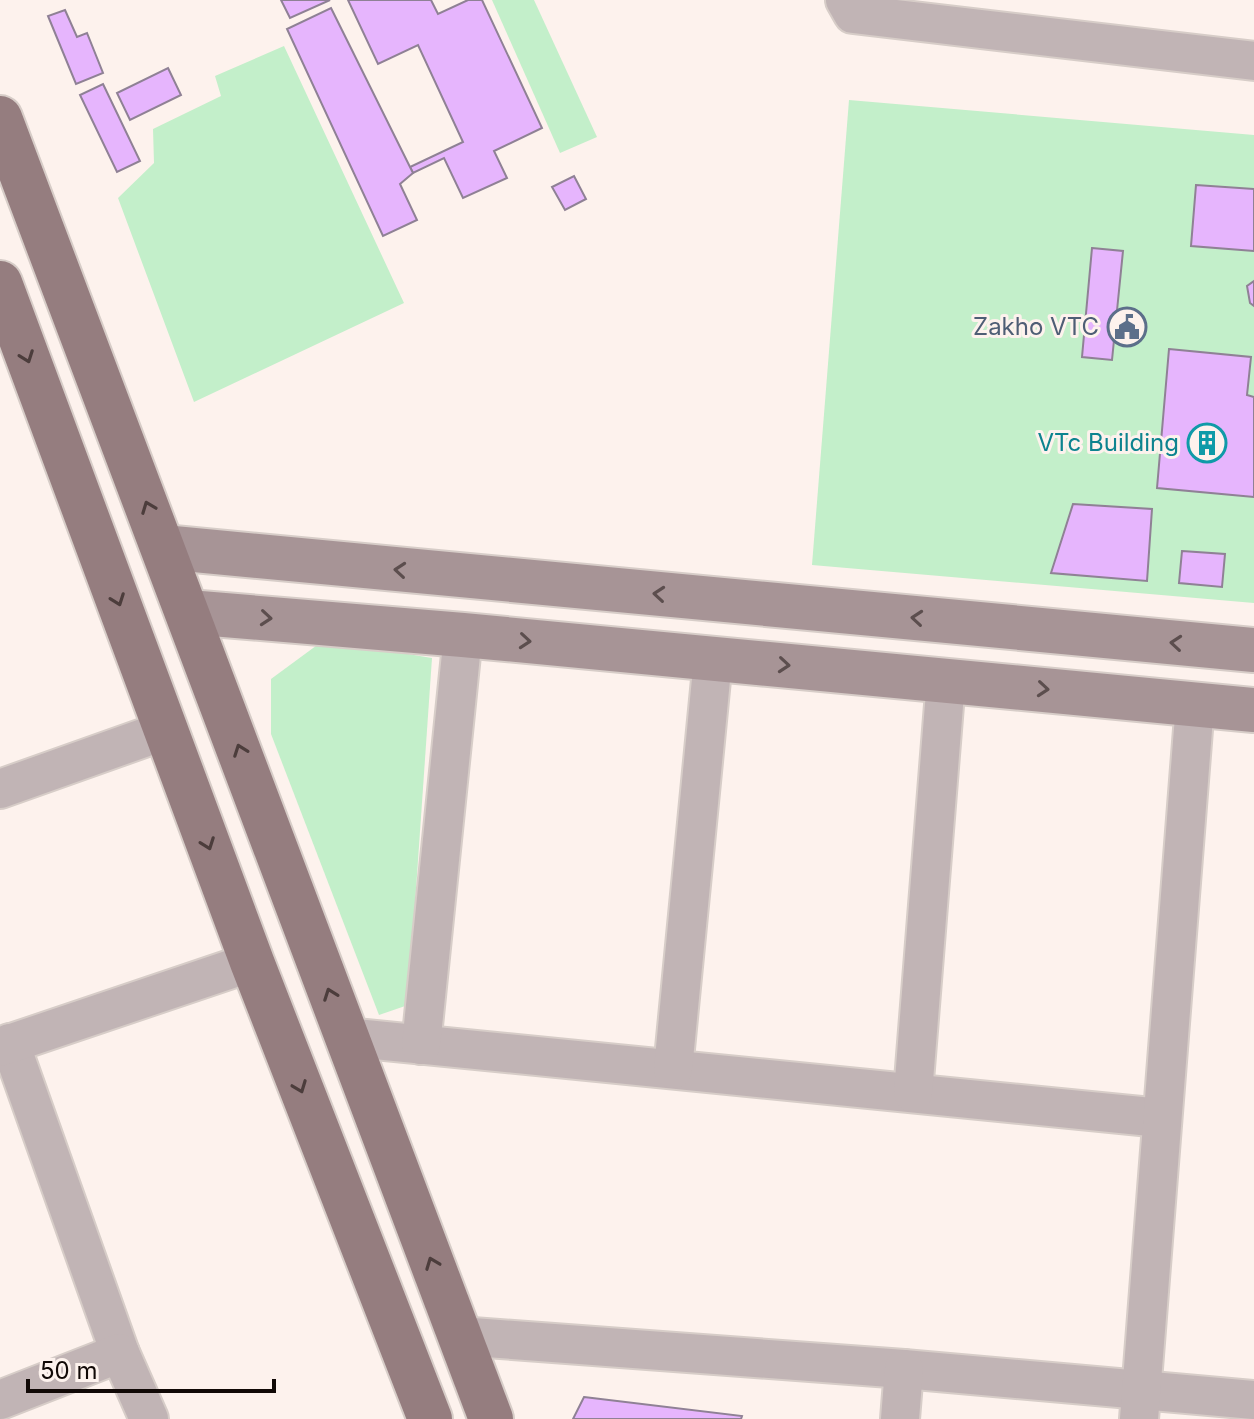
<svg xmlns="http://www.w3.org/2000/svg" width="1254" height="1419" font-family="Inter,sans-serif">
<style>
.green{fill:#c3efca}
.building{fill:#e6b5fd;stroke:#8f8195;stroke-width:2}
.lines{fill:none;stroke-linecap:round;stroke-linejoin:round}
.minor-casing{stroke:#d7cdc8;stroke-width:42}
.secondary-casing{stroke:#d7cdc8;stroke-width:48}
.primary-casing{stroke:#d7cdc8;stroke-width:48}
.minor{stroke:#c1b4b5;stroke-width:38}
.secondary{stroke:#a79496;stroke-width:44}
.primary{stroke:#957d7f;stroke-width:44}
.oneway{stroke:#4c3d3c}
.oneway2{stroke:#5c4e4e}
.labels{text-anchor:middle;stroke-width:6;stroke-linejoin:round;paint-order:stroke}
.service-label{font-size:24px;fill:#4e5e75;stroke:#fdf2ed;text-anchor:end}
.culture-label{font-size:24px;fill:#0d838f;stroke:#fdf2ed;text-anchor:end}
</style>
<rect width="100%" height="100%" fill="#fdf2ed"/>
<g class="green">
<path d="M492 0H534L597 137 560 153Z"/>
<path d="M284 46 404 303 194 402 118 198 154 163 153 129 221 96 215 76Z"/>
<path d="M849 100 1254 135V603L812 565Z"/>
<path d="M324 640 432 658 408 1005 379 1015 271 734V679Z"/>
</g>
<g class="building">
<path d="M281 0H330L290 18Z"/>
<path d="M348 0H431L438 14 468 0H482L542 128 494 151 507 178 463 198 444 158 413 173 410 167 463 142 418 45 378 64Z"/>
<path d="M331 8 413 173 400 184 417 220 383 236 287 29Z"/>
<path d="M65 10 77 37 87 33 103 73 76 84 48 16Z"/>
<path d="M168 68 181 95 130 120 117 93Z"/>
<path d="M103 84 140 161 117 172 80 95Z"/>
<path d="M574 176 586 199 565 210 552 187Z"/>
<path d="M1196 185 1254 189V251L1191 246Z"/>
<path d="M1092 248 1123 251 1112 360 1082 357Z"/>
<path d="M1254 281V306L1250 303 1247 286Z"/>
<path d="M1169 349 1251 357 1247 395 1254 397V497L1157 488Z"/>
<path d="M1073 504 1152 509 1147 581 1051 573Z"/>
<path d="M1182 551 1225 554 1222 587 1179 583Z"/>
<path d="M584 1397 742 1416 741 1419H573Z"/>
</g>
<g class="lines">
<g class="minor-casing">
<g id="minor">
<path d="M845 0 853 14 1254 61"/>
<path d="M0 789 166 730"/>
<path d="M345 1037 1161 1118"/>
<path d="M10 1043 120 1353"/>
<path d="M421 1045 463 635"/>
<path d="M0 1047 252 962"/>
<path d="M673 1069 713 659"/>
<path d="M913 1093 946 680"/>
<path d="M459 1336 904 1369 1254 1400"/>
<path d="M0 1400 120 1353 149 1419"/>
<path d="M900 1419 904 1369"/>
<path d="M1139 1419 1195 704"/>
</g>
</g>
<g class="secondary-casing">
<g id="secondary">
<path d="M163 547 1254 650"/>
<path d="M188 612 463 635 1254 710"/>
</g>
</g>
<g class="primary-casing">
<g id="primary">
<path d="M0 118 491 1419"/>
<path d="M0 283 252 962 430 1419"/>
</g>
</g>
<use href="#minor" class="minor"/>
<use href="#secondary" class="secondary"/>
<use href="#primary" class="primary"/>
</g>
<defs><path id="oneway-chevron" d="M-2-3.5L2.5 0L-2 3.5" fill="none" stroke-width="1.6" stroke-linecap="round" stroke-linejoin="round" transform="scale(2)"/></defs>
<g class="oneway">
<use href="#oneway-chevron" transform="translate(27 357) rotate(70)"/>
<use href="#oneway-chevron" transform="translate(148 507) rotate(-111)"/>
<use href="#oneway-chevron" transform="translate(118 600) rotate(70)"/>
<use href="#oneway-chevron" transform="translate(240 750) rotate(-110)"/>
<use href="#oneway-chevron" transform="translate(208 844) rotate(70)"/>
<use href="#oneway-chevron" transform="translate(330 994) rotate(-110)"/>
<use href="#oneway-chevron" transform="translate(300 1087) rotate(69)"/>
<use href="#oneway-chevron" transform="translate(432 1263) rotate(-111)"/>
</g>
<g class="oneway2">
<use href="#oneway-chevron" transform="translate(400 570) rotate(-175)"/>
<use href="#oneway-chevron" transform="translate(659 594) rotate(-175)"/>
<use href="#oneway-chevron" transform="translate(266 618) rotate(5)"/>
<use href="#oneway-chevron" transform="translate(917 618) rotate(-175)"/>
<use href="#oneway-chevron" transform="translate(525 641) rotate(5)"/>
<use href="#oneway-chevron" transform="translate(1176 643) rotate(-175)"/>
<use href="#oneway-chevron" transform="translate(784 665) rotate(5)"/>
<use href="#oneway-chevron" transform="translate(1043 689) rotate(5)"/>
</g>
<defs>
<g id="civic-ring" transform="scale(2)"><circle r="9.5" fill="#fdf2ed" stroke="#5c6f8a" stroke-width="1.5"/><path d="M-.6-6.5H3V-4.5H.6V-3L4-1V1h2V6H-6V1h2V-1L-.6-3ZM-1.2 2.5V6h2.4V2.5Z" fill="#5c6f8a"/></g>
<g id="building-ring" transform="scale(2)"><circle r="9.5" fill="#fdf2ed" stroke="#0f9aa8" stroke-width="1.5"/><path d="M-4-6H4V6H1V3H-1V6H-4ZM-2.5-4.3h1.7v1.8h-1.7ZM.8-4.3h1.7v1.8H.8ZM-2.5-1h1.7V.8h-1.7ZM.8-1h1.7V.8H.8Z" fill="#0f9aa8"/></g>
</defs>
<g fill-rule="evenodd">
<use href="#civic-ring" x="1127" y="327"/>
<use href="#building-ring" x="1207" y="443"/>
</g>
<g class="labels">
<g class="service-label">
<text x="1099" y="335">Zakho VTC</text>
</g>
<g class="culture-label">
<text x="1179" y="451">VTc Building</text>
</g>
</g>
<path d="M28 1379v12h246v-12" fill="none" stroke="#110906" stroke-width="4"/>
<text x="40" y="1379" font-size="24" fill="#110906" stroke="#fdf2ed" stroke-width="6" paint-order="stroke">50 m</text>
</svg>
